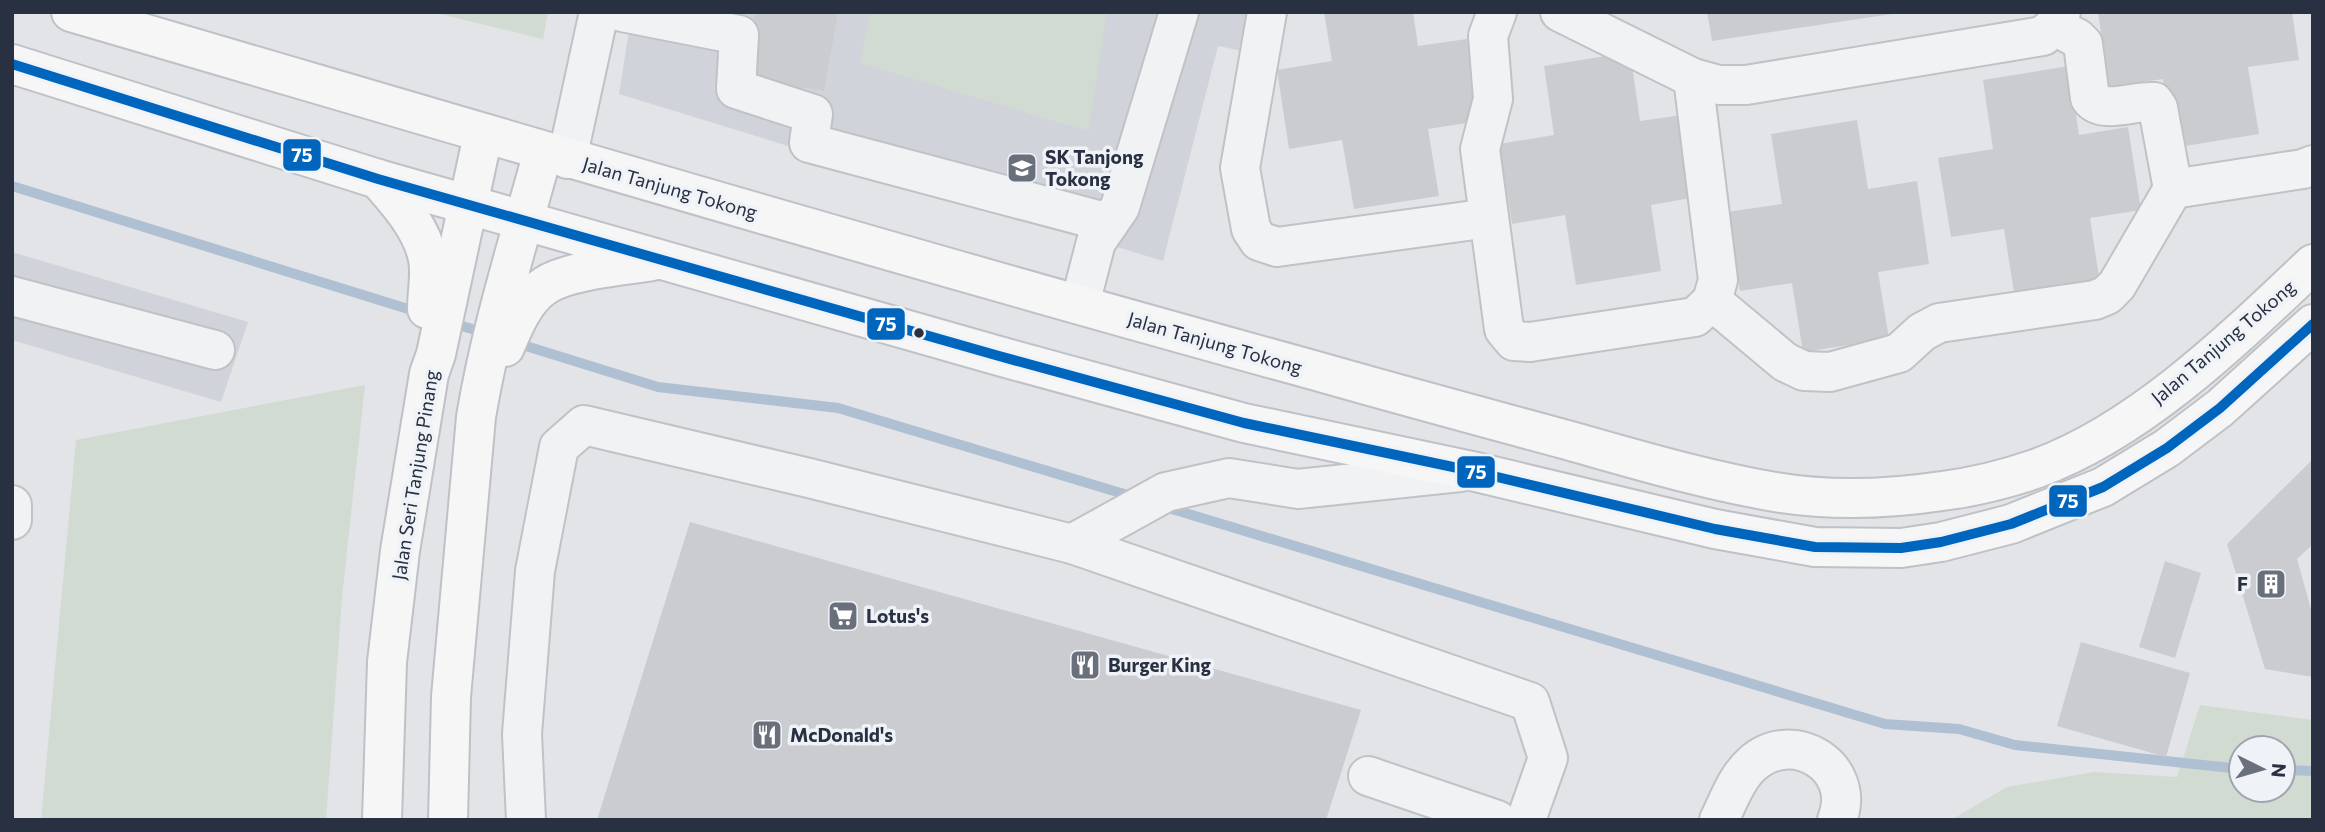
<svg xmlns="http://www.w3.org/2000/svg" width="2325" height="832" font-family="Commissioner,sans-serif">
<style>
.built{fill:#d0d3da}
.green{fill:#d2dbd2;fill-rule:evenodd}
.lines{fill:none;stroke-linecap:round;stroke-linejoin:round}
.stream{stroke:#b0c0d3;stroke-width:10}
.building{fill:#cacccf}
.minor-casing{stroke:#c0c2c5;stroke-width:42}
.major-casing{stroke:#bec1c5;stroke-width:42}
.minor{stroke:#f1f2f4;stroke-width:38}
.major{stroke:#f6f6f6;stroke-width:38}
.bus-1-casing{stroke:#eff2f7;stroke-width:16}
.bus-1{stroke:#0065bd;stroke-width:10}
.bus-dot{fill:#283041;stroke:#eff2f7;stroke-width:2.5}
.labels{text-anchor:middle;stroke-width:7;stroke-linejoin:round;paint-order:stroke}
.poi-label{font-size:19px;font-weight:bold;fill:#283041;stroke:#eff2f7;text-anchor:start}
.street-label{font-size:19px;fill:#283041;stroke:#eff2f7}
.line-badge{stroke:#eff2f7;stroke-width:2.5}
.badge-label{font-size:19px;text-anchor:middle;font-weight:bold;fill:#fff}
</style>
<rect width="100%" height="100%" fill="#e2e4e7"/>
<g class="built">
<path d="M632 12H1249L1243 51 1218 46 1163 261 619 94Z"/>
<path d="M12 252 248 322 221 402 12 340Z"/>
</g>
<g class="green">
<path d="M432 12H548L543 39Z"/>
<path d="M871 12H1107L1088 131 860 63Z"/>
<path d="M365 385 342 597 326 820H41L76 440Z"/>
<path d="M2200 705 2313 720V820H1951L2007 787 2094 772 2177 777ZM2241 748H2283V790H2241Z"/>
</g>
<g class="lines">
<g class="stream">
<path d="M12 186 421 313"/>
<path d="M449 322 488 334"/>
<path d="M513 342 658 387 838 408 1134 497"/>
<path d="M1162 506 1885 724 1959 729 2015 745 2241 769"/>
<path d="M2283 770 2313 771"/>
</g>
</g>
<g class="building">
<path d="M755 12H838L824 91 744 78Z"/>
<path d="M1324 12H1413L1418 46 1467 39 1479 121 1428 129 1439 196 1354 209 1342 140 1289 149 1277 70 1332 61Z"/>
<path d="M1707 12H1891L1892 14 1712 41Z"/>
<path d="M2098 12H2292L2299 60 2248 67 2259 134 2173 148 2163 79 2109 87Z"/>
<path d="M1630 52 1640 121 1689 114 1702 196 1651 205 1661 271 1576 285 1565 215 1512 224 1499 144 1554 135 1544 66Z"/>
<path d="M2069 66 2079 135 2128 127 2141 210 2090 218 2100 284 2015 298 2004 229 1951 237 1938 158 1993 149 1983 80Z"/>
<path d="M1857 120 1868 189 1917 181 1929 264 1878 272 1889 339 1803 352 1792 283 1740 291 1727 212 1782 204 1771 134Z"/>
<path d="M2313 459V544L2297 559 2311 609 2313 610V677L2265 669 2227 544Z"/>
<path d="M690 522 1361 710 1326 820H597Z"/>
<path d="M2165 561 2201 573 2175 658 2139 647Z"/>
<path d="M2081 642 2190 673 2166 757 2057 726Z"/>
</g>
<g class="lines">
<g class="minor-casing">
<g id="minor">
<path d="M622 12 739 35 736 89 813 114 809 143 1109 223"/>
<path d="M1267 12 1240 168 1251 229 1259 241 1277 247 1489 218"/>
<path d="M1497 12 1488 36 1493 99 1480 149 1504 329 1514 341 1530 342 1695 317 1712 301 1718 280 1693 78"/>
<path d="M1560 12 1693 78 1719 85H1746L2043 36 2054 26 2061 12"/>
<path d="M567 159 599 12"/>
<path d="M2173 189 2303 169 2313 165"/>
<path d="M12 296 215 350"/>
<path d="M1712 301 1785 362 1804 371 1830 372 1899 353 1922 332 1939 323 2095 300 2107 295 2117 285 2173 189 2158 108 2154 102C2135 100 2102 115 2090 98L2083 44 2077 38 2054 26"/>
<path d="M1080 304 1096 242 1120 207 1179 12"/>
<path d="M12 505V520"/>
<path d="M1072 544 1166 492 1229 478 1298 489 1460 472"/>
<path d="M1368 776 1497 820"/>
<path d="M526 820 522 734 535 571 559 447 584 425 809 478 1072 544 1530 702 1548 758 1526 820"/>
<path d="M1719 820C1728 802 1737 777 1752 764 1793 727 1858 767 1837 820"/>
</g>
</g>
<g class="major-casing">
<g id="major">
<path d="M71 12C485 133 898 256 1313 370 1397 394 1482 417 1567 440 1635 459 1705 480 1775 492 1829 501 1889 499 1942 491 1974 487 2006 479 2035 469 2139 432 2235 338 2313 264"/>
<path d="M12 64 378 179 999 356 1244 423 1472 471 1715 529 1815 547 1901 548 1941 542 2011 524 2103 487 2167 448 2220 408 2313 324"/>
<path d="M378 179C398 202 422 228 428 259 431 274 427 293 427 309"/>
<path d="M505 347C514 325 525 298 546 285 569 270 624 266 652 261"/>
<path d="M382 820 387 662 400 551 429 374 436 354 483 135"/>
<path d="M448 820 451 697 476 417C491 327 519 240 543 152"/>
</g>
</g>
<use href="#minor" class="minor"/>
<use href="#major" class="major"/>
<g class="bus-1-casing">
<path id="bus-1" d="M12 64 378 179 999 356 1244 423 1472 471 1715 529 1815 547 1901 548 1941 542 2011 524 2103 487 2167 448 2220 408 2313 324"/>
</g>
<use href="#bus-1" class="bus-1"/>
</g>
<defs>
<g id="school-square" transform="scale(1.575)"><rect x="-9" y="-9" width="18" height="18" rx="4" fill="#696f7b" stroke="#eff2f7"/><path d="M0-5L7-2L0 1L-7-2ZM-4 1L0 2.5L4 1V4Q0 6-4 4Z" fill="#fff"/></g>
<g id="building-square" transform="scale(1.575)"><rect x="-9" y="-9" width="18" height="18" rx="4" fill="#696f7b" stroke="#eff2f7"/><path d="M-4-6H4V6H1V3H-1V6H-4ZM-2.5-4.3h1.7v1.8h-1.7ZM.8-4.3h1.7v1.8H.8ZM-2.5-1h1.7V.8h-1.7ZM.8-1h1.7V.8H.8Z" fill="#fff"/></g>
<g id="supermarket-square" transform="scale(1.575)"><rect x="-9" y="-9" width="18" height="18" rx="4" fill="#696f7b" stroke="#eff2f7"/><path d="M-6-5.5h2.5l.6 2H6L4.5 2H-2.5L-4.4-4H-6ZM-1.5 3.2a1.3 1.3 0 1 0 .1 0ZM3 3.2a1.3 1.3 0 1 0 .1 0Z" fill="#fff"/></g>
<g id="restaurant-square" transform="scale(1.575)"><rect x="-9" y="-9" width="18" height="18" rx="4" fill="#696f7b" stroke="#eff2f7"/><path d="M-5-6h1v4h1v-4h1v4h1v-4h1v5L-1.5 .5V6h-2V.5L-5-1ZM5-6V6H3V1.5H1.5Q1.5-4 5-6Z" fill="#fff"/></g>
</defs>
<g fill-rule="evenodd">
<use href="#school-square" x="1022" y="168"/>
<use href="#building-square" x="2271" y="584"/>
<use href="#supermarket-square" x="843" y="616"/>
<use href="#restaurant-square" x="1085" y="665"/>
<use href="#restaurant-square" x="767" y="735"/>
</g>
<circle class="bus-dot" cx="919" cy="333" r="6"/>
<g class="labels">
<g class="poi-label">
<text x="1045" y="164">SK Tanjong<tspan x="1045" dy="22">Tokong</tspan></text>
<text x="2248" y="591" text-anchor="end">F</text>
<text x="866" y="623">Lotus's</text>
<text x="1108" y="672">Burger King</text>
<text x="790" y="742">McDonald's</text>
</g>
<g class="street-label">
<text transform="translate(670 188) rotate(16)" y="7">Jalan Tanjung Tokong</text>
<text transform="translate(2223 342) rotate(-40)" y="7">Jalan Tanjung Tokong</text>
<text transform="translate(1215 343) rotate(16)" y="7">Jalan Tanjung Tokong</text>
<text transform="translate(415 475) rotate(-81)" y="7">Jalan Seri Tanjung Pinang</text>
</g>
</g>
<g class="line-badge">
<rect x="282" y="138" width="40" height="34" rx="7" fill="#0065bd"/>
<rect x="866" y="307" width="40" height="34" rx="7" fill="#0065bd"/>
<rect x="1456" y="455" width="40" height="34" rx="7" fill="#0065bd"/>
<rect x="2048" y="484" width="40" height="34" rx="7" fill="#0065bd"/>
</g>
<g class="badge-label">
<text x="302" y="162">75</text>
<text x="886" y="331">75</text>
<text x="1476" y="479">75</text>
<text x="2068" y="508">75</text>
</g>
<rect width="2325" height="832" fill="none" stroke="#283041" stroke-width="28"/>
<g transform="translate(2262 769) rotate(95)"><circle r="33" fill="#eff2f7" stroke="#9fa4ae" stroke-width="2"/>
<path d="M0-5L12 26L0 18L-12 26Z" fill="#696f7b"/>
<text y="-10" font-size="19" font-weight="bold" text-anchor="middle" fill="#283041">N</text>
</g>
</svg>
